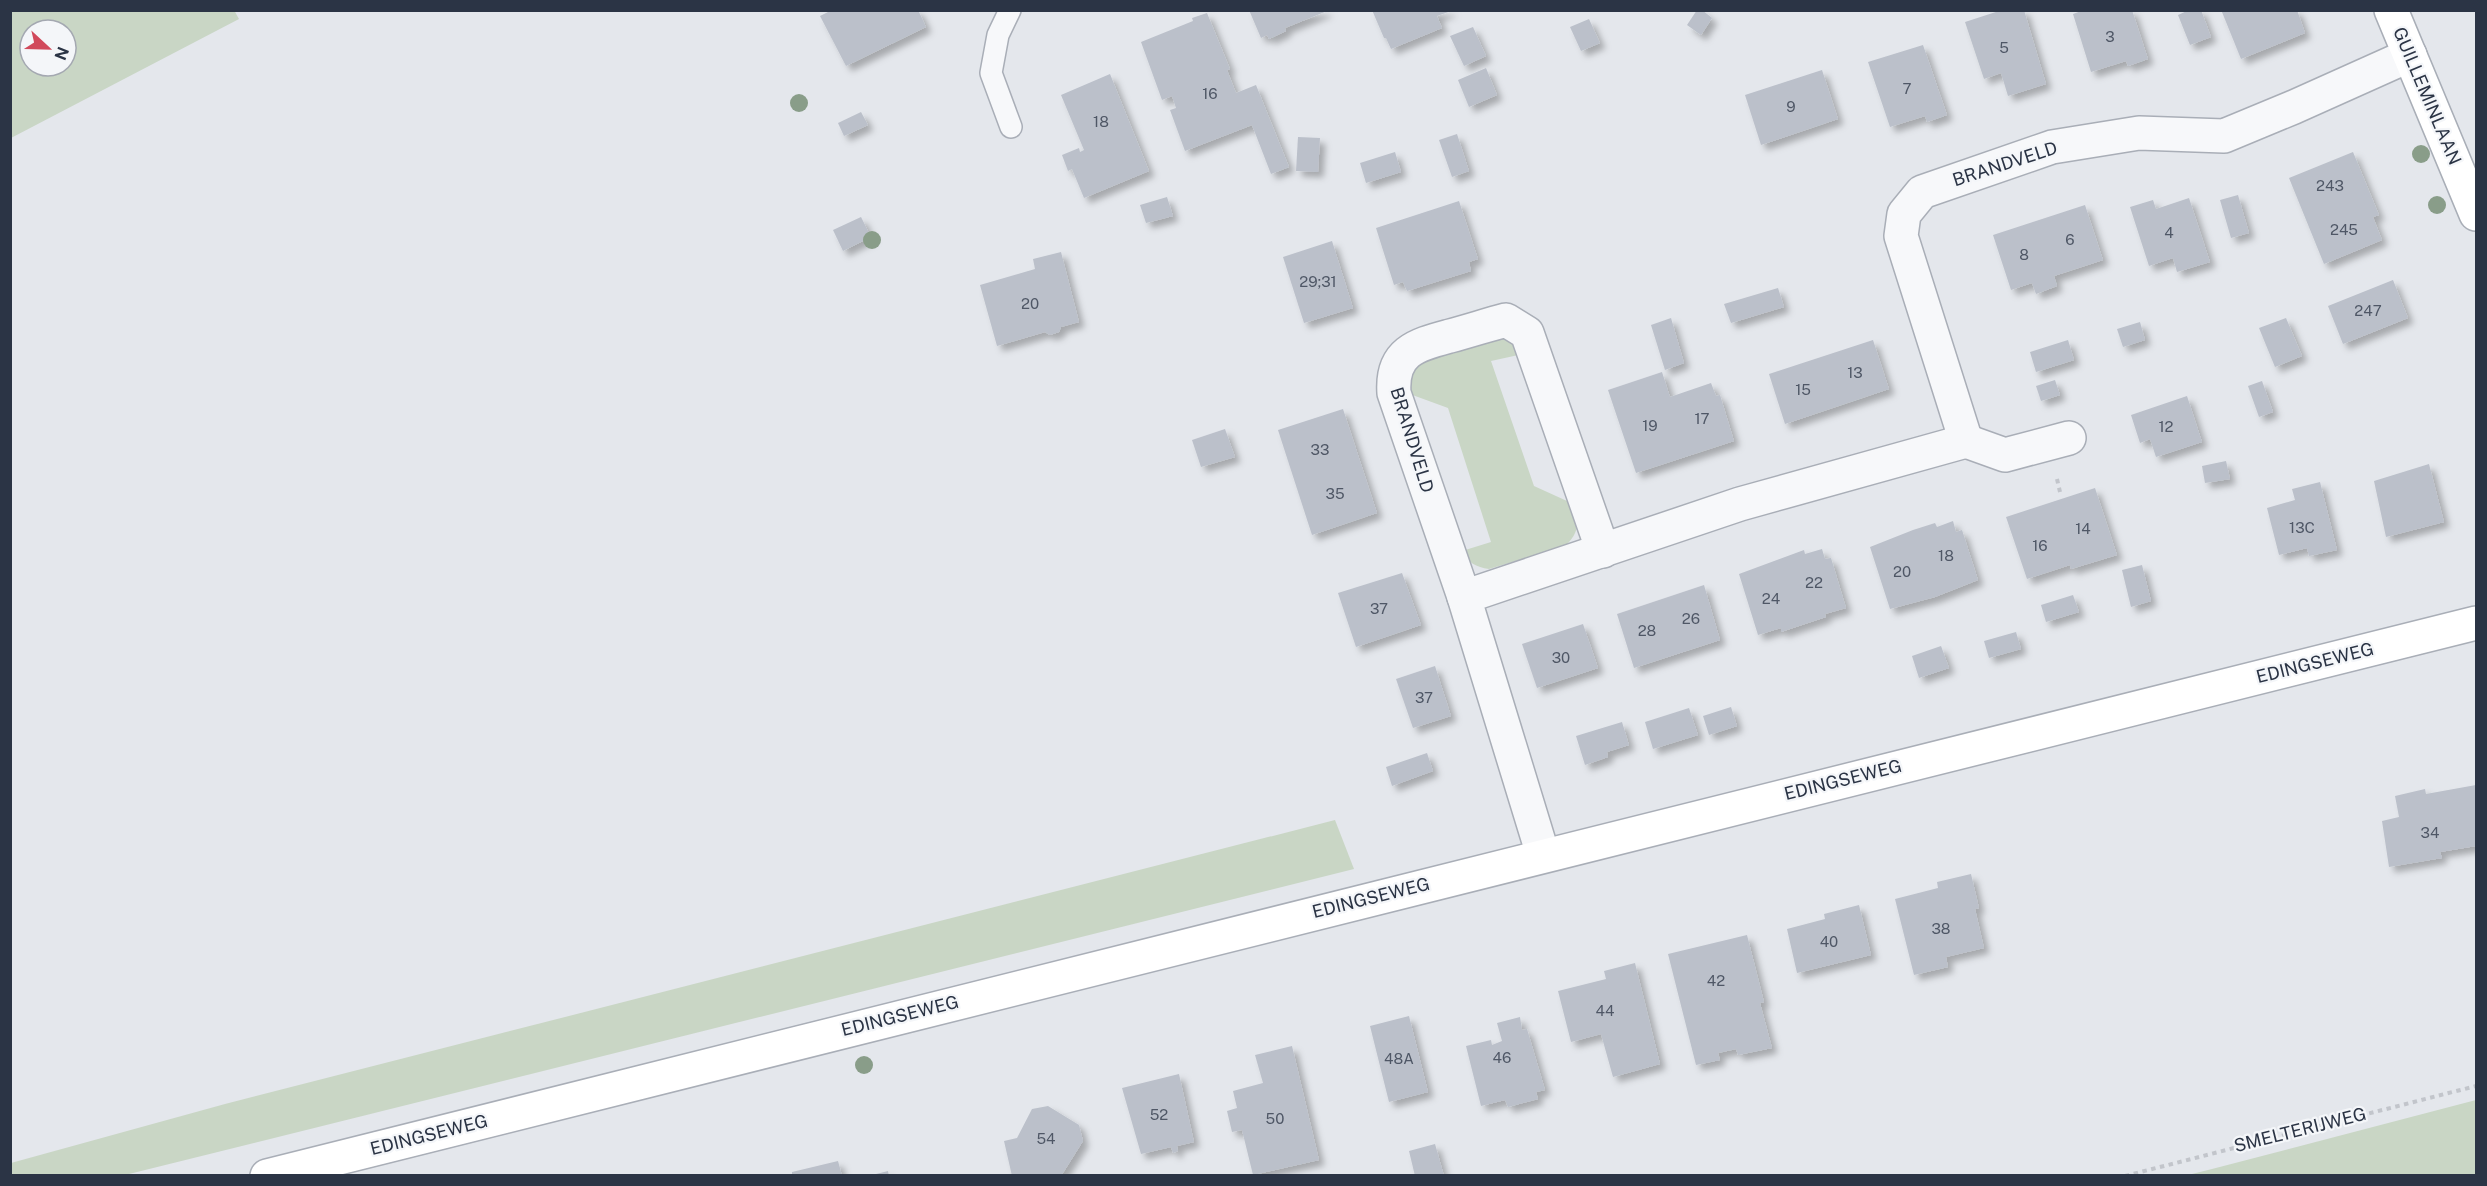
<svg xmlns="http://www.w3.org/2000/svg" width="2487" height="1186" font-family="'Public Sans',sans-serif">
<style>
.green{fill:#c9d6c5;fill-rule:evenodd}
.building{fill:#bbc0ca;filter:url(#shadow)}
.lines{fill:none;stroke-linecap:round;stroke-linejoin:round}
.service-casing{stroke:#a9aeb7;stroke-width:24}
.minor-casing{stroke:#a9aeb7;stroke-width:36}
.secondary-casing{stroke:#a9aeb7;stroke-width:36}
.path{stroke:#c2c5cb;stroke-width:4;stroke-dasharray:4.5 4.5;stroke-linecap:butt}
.service{stroke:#f7f8fa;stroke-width:21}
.minor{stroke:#f7f8fa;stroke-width:33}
.secondary{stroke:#fff;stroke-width:33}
.tree{fill:#899d89}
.labels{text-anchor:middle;stroke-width:4.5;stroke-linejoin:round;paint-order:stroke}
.number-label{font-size:15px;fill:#4f5766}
.street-label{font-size:18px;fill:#2b3445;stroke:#f4f6f9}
</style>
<defs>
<filter id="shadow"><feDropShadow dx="5.5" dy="5.5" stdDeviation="3" flood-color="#0004"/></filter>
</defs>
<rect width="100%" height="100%" fill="#e4e7ec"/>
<g class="green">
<path d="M11 10H234L239 19 11 138ZM30 30H66V66H30Z"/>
<path d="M1503 335 1523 354 1491 361 1534 486 1578 506C1578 523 1579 534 1565 546L1489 569C1476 567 1468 563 1462 551L1491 542 1448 408 1407 393 1410 370 1422 357Z"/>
<path d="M1335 820 1354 869 125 1175H11V1163L225 1104Z"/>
<path d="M2476 1100V1175H2188L2212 1169Z"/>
</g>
<g class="building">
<path d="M832 10H918L926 27 846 66 820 16Z"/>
<path d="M1249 10H1327V11L1285 28 1286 31 1269 39 1267 35 1261 38Z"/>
<path d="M1372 10H1451V11L1437 16 1442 28 1391 49 1386 38H1384Z"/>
<path d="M1697 10H1702L1712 18 1701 35 1687 25Z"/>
<path d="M2002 10H2024L2046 84 2008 96 2001 73 1984 79 1965 22Z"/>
<path d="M2084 10H2132L2148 59 2128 66 2126 61 2091 72 2073 14Z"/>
<path d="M2189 10H2201L2211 37 2190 45 2178 15Z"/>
<path d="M2226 10H2297L2305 33 2241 59 2222 12Z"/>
<path d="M1207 13 1230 69 1227 70 1236 93 1256 85 1289 167 1271 174 1252 125 1185 151 1170 110 1176 108 1172 96 1162 100 1141 42 1193 21 1192 18Z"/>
<path d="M1589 19 1600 43 1581 51 1570 27Z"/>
<path d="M1473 27 1486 56 1464 66 1450 36Z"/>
<path d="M1923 45 1947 115 1927 122 1925 116 1890 127 1868 62Z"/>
<path d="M1486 68 1497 95 1469 107 1458 80Z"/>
<path d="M1822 70 1838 119 1761 145 1745 95Z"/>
<path d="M1110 74 1149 171 1084 198 1072 169 1068 171 1062 155 1079 148 1080 152 1084 150 1061 95Z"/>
<path d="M861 112 868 125 844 136 838 123Z"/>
<path d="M1457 134 1469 171 1452 177 1439 140Z"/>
<path d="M1298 137 1320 138 1318 172 1296 171Z"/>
<path d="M1395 152 1401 172 1366 183 1360 163Z"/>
<path d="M2353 152 2379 215 2373 217 2382 240 2324 264 2289 178Z"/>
<path d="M2238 195 2249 233 2231 238 2220 200Z"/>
<path d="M1167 197 1173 216 1146 223 1140 205Z"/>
<path d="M2189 198 2210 262 2177 272 2173 258 2149 266 2130 207 2153 200 2156 209Z"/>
<path d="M1459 201 1478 259 1469 262 1471 271 1407 291 1403 282 1394 285 1376 228Z"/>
<path d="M2085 205 2103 260 2054 276 2057 286 2036 294 2032 283 2011 290 1993 235Z"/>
<path d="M861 217 871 237 843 251 833 230Z"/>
<path d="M1332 241 1353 308 1304 323 1283 257Z"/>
<path d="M1061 252 1079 322 1061 327 1059 332 1050 335 1045 332 997 346 980 285 1035 269 1033 259Z"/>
<path d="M2393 280 2408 318 2343 344 2328 306Z"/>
<path d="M1778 288 1784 307 1731 323 1724 304Z"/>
<path d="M1671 318 1684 363 1665 370 1651 325Z"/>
<path d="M2286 318 2302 356 2275 367 2259 328Z"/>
<path d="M2140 322 2145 340 2123 347 2117 329Z"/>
<path d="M1873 340 1889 389 1785 424 1769 374Z"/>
<path d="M2068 340 2074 360 2036 372 2030 352Z"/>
<path d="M1662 372 1670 397 1711 383 1716 396 1720 395 1734 441 1636 473 1608 390Z"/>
<path d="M2055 380 2060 395 2041 401 2036 386Z"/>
<path d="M2262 381 2273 412 2259 417 2248 386Z"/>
<path d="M2187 396 2202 442 2156 457 2150 439 2140 443 2131 415Z"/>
<path d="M1343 409 1377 513 1312 535 1278 430Z"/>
<path d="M1225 429 1235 457 1201 467 1192 440Z"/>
<path d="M2226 461 2230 479 2205 483 2202 466Z"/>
<path d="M2429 464 2444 522 2386 537 2374 481Z"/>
<path d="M2320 482 2337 550 2309 556 2307 548 2279 555 2267 508 2295 500 2292 489Z"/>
<path d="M2095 488 2117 555 2071 569 2070 565 2027 579 2006 517Z"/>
<path d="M1953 521 1956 532 1962 530 1978 580 1935 597 1890 609 1870 547 1913 530 1935 523 1937 527Z"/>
<path d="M1822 549 1825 559 1831 558 1846 608 1825 614 1826 617 1781 632V628L1758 635 1739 574 1804 550 1805 554Z"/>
<path d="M2142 565 2151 601 2131 607 2122 570Z"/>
<path d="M1402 573 1421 625 1356 647 1338 593Z"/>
<path d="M1704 585 1720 640 1634 668 1617 614Z"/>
<path d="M2073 595 2079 612 2046 622 2041 605Z"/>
<path d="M1583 624 1598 668 1537 688 1522 644Z"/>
<path d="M2016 632 2021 649 1989 658 1984 641Z"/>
<path d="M1941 646 1949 668 1919 678 1912 656Z"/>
<path d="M1435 666 1451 716 1413 728 1396 679Z"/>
<path d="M1731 707 1737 726 1709 735 1703 716Z"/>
<path d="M1689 708 1698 735 1653 749 1645 722Z"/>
<path d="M1622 722 1629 745 1607 752 1608 757 1585 765 1576 736Z"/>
<path d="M1427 753 1433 771 1392 786 1386 767Z"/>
<path d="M2476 785V846L2440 852 2442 858 2389 867 2382 821 2399 817 2395 796 2425 789 2426 794Z"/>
<path d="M1971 874 1979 908 1975 909 1984 948 1946 957 1948 967 1914 975 1895 899 1938 888 1937 882Z"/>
<path d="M1859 905 1871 955 1797 973 1787 929 1825 919 1824 914Z"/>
<path d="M1747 935 1764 1002 1760 1003 1772 1048 1738 1055 1736 1049 1718 1053 1720 1060 1696 1065 1668 954Z"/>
<path d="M1635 963 1660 1064 1613 1077 1601 1034 1571 1042 1558 991 1606 979 1604 971Z"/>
<path d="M1409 1016 1428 1092 1389 1102 1370 1026Z"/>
<path d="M1520 1017 1522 1030 1527 1029 1545 1090 1536 1092 1538 1099 1508 1107 1505 1100 1481 1106 1466 1046 1491 1040 1492 1045 1502 1041 1497 1023Z"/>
<path d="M1292 1046 1319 1160 1253 1175 1242 1130 1232 1132 1227 1111 1237 1108 1233 1091 1263 1083 1255 1055Z"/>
<path d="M1179 1074 1194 1142 1177 1146 1178 1151 1173 1153 1171 1147 1141 1154 1122 1088Z"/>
<path d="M1048 1106 1079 1125 1083 1141 1061 1176H1012L1004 1141 1017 1138 1032 1109Z"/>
<path d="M1435 1144 1444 1176H1415L1409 1151Z"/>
<path d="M838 1161 842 1176H792V1172Z"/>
<path d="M888 1171 889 1176H872V1175Z"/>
</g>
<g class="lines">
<g class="service-casing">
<path id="service" d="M1010 10 998 35 991 73 1011 127"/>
</g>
<g class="minor-casing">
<g id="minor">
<path d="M1966 441 2005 455 2069 438"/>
<path d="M1464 597 1394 393C1391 351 1417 345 1450 336 1469 331 1487 325 1506 320L1527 333 1603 551"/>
<path d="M1543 855 1464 597 1740 504 1966 441 1901 236 1904 214 1922 192 2052 147 2139 133 2224 136 2294 107 2410 55"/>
</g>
</g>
<g class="secondary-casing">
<g id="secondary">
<path d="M2391 10 2476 214"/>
<path d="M267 1176 2476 623"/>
</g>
</g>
<g class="path">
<path d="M2057 479 2060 492"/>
<path d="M2125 1176 2476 1086"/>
</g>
<use href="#service" class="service"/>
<use href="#minor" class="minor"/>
<use href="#secondary" class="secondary"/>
</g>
<g class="tree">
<circle cx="799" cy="103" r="9"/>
<circle cx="2421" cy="154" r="9"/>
<circle cx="2437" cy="205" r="9"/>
<circle cx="872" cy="240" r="9"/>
<circle cx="864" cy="1065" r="9"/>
</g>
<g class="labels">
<g class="number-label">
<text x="2110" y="42">3</text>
<text x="2004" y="53">5</text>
<text x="1907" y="94">7</text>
<text x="1210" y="99">16</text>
<text x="1791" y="112">9</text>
<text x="1101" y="127">18</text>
<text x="2330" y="191">243</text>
<text x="2344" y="235">245</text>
<text x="2169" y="238">4</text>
<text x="2070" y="245">6</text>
<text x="2024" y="260">8</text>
<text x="1318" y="287">29;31</text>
<text x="1030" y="309">20</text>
<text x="2368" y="316">247</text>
<text x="1855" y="378">13</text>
<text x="1803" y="395">15</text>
<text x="1702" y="424">17</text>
<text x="1650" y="431">19</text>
<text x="2166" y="432">12</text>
<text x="1320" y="455">33</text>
<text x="1335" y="499">35</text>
<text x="2302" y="533">13C</text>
<text x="2083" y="534">14</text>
<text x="2040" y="551">16</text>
<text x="1946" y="561">18</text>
<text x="1902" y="577">20</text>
<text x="1814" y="588">22</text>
<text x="1771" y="604">24</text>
<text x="1379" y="614">37</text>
<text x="1691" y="624">26</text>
<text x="1647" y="636">28</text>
<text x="1561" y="663">30</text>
<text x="1424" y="703">37</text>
<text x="2430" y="838">34</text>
<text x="1941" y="934">38</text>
<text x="1829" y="947">40</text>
<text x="1716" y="986">42</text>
<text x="1605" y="1016">44</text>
<text x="1502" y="1063">46</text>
<text x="1399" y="1064">48A</text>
<text x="1159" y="1120">52</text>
<text x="1275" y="1124">50</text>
<text x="1046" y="1144">54</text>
</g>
<g class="street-label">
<text transform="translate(2427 96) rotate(67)" y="6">GUILLEMINLAAN</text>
<text transform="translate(2005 164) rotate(-18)" y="6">BRANDVELD</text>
<text transform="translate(1412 440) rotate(73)" y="6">BRANDVELD</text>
<text transform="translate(2315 663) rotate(-14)" y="6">EDINGSEWEG</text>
<text transform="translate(1843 780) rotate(-14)" y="6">EDINGSEWEG</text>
<text transform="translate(1371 898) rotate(-14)" y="6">EDINGSEWEG</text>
<text transform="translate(900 1016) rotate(-14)" y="6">EDINGSEWEG</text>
<text transform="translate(2300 1130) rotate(-14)" y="6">SMELTERIJWEG</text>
<text transform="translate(429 1135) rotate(-14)" y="6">EDINGSEWEG</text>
</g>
</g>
<rect width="2487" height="1186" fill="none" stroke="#2b3445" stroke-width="24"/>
<g transform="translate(48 48) rotate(112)"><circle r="28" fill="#f4f6f9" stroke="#a4a8b1" stroke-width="1.5"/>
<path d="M0-4.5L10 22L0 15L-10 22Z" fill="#d1495b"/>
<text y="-9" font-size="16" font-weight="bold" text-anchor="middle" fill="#2b3445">N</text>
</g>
</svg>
